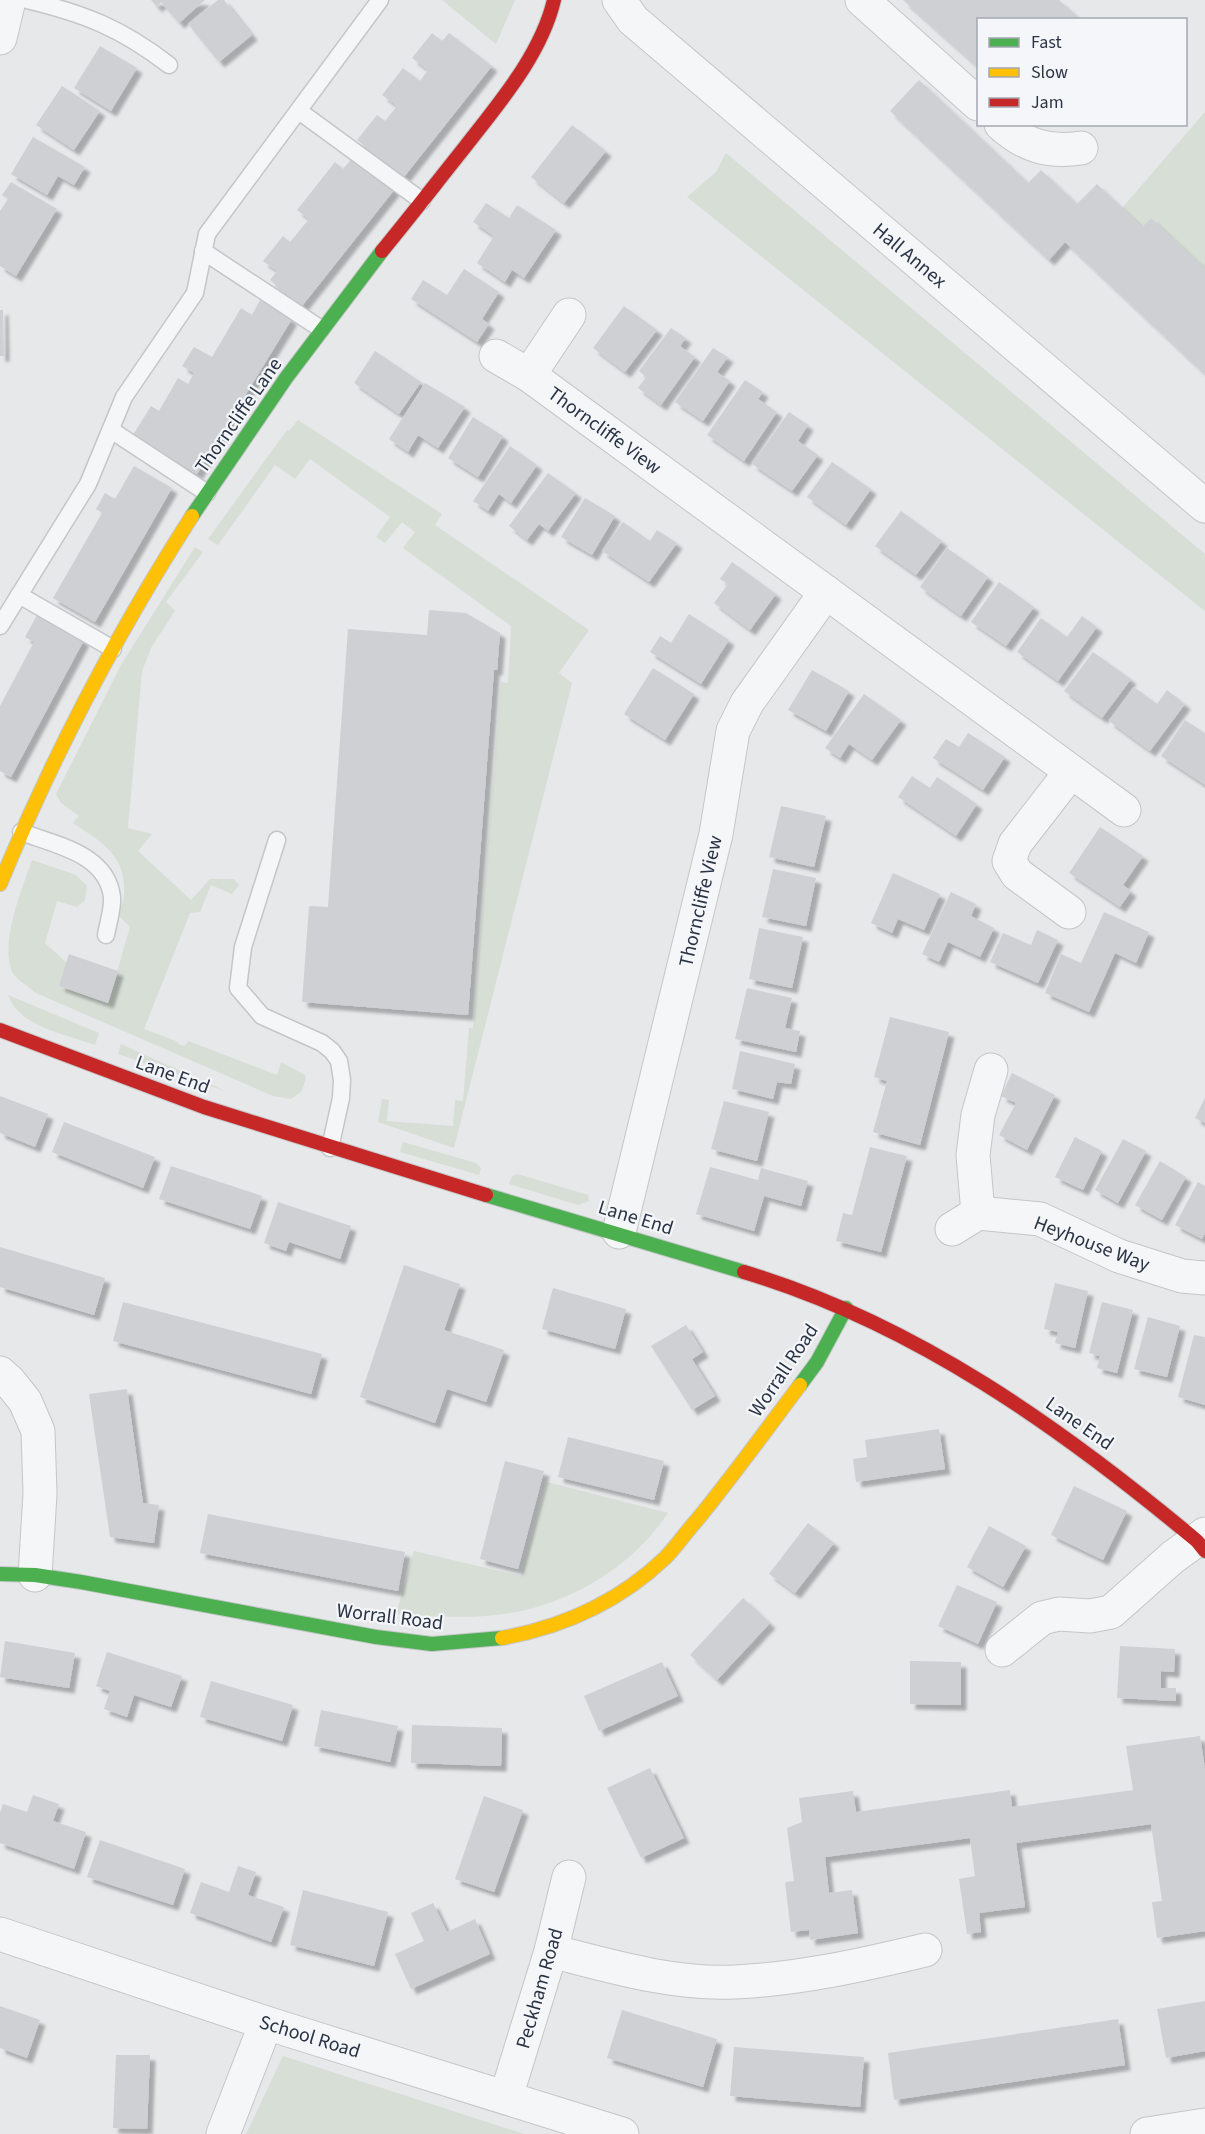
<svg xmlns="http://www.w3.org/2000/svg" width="1205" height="2134" font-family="'Source Sans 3',sans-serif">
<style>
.green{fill:#d6ded6}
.building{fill:#ced0d3;filter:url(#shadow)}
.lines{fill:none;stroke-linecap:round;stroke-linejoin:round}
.lane-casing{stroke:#c4c6c8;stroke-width:19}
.street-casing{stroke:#c4c6c8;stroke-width:35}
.fast-casing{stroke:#c4c6c8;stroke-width:16}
.slow-casing{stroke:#c4c6c8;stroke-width:16}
.jam-casing{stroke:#c4c6c8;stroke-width:16}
.lane{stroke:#f5f6f7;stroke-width:16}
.street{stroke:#f5f6f7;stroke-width:33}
.fast{stroke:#4caf50;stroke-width:14}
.slow{stroke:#ffc107;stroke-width:14}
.jam{stroke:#c62828;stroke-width:14}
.labels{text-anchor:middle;stroke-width:4.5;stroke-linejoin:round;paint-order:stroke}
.street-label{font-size:20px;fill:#2b3445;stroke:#f4f6f9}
</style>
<defs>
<filter id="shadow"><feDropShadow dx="5.5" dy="5.5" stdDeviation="1.5" flood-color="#0004"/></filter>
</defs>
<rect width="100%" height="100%" fill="#e6e8ea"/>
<g class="green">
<path d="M442 0H515L496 44Z"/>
<path d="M1205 112V269L1151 218 1142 227 1122 208Z"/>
<path d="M726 153 1205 554V611L687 197 716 172Z"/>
<path d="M298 420 442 514 435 525 589 630 559 673 572 683 454 1148 378 1122 382 1099 389 1100 387 1121 453 1126 455 1100 463 1101 469 1028H473L501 682 508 683 511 626 403 548 415 532 402 522 385 543 376 537 390 517 310 459 295 479 275 465 218 545 208 539 287 430 289 431Z"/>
<path d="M195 547 203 552 166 602 175 611 152 646 142 671 128 828 152 834 138 851 191 900 210 879H234L239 885 232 894 211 885 200 912 190 913 144 1029 176 1041 180 1045 185 1046 188 1041 277 1075 281 1062 305 1075 306 1079 301 1092 291 1099 273 1096 36 993C29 987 16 979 12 972 0 941 22 889 32 860L76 875 87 886 85 900 77 907 57 901 45 943 67 963 59 986 108 1003 130 927 120 917C119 908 124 903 124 894 127 855 100 841 73 823L79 816 61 803 56 794 121 665Z"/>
<path d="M8 995 99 1033 95 1045C66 1034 19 1027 8 995Z"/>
<path d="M121 1044 225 1091 118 1054Z"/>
<path d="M403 1142 476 1163 481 1168 479 1175 400 1152Z"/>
<path d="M518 1174 588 1195 589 1201 578 1205 509 1184 512 1176Z"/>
<path d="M547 1482 668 1513C634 1565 572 1603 510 1613 473 1620 434 1616 396 1614L414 1551 521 1576Z"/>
<path d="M283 2056 524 2134H246Z"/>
</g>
<g class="building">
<path d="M151 0H205L179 23 161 2 157 7Z"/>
<path d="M218 0H224L252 35 219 62 188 24Z"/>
<path d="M903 0H1059L1081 20H978V67Z"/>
<path d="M432 33 442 41 449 33 492 66 404 177 357 140 377 115 385 121 397 106 382 95 403 68 420 81 428 70 412 58Z"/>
<path d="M100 46 137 68 111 111 74 88Z"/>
<path d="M919 80 1028 183 1041 170 1077 204 1097 184 1142 227 1151 218 1205 269V374L1065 242 1049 260 890 111Z"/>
<path d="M62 86 100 111 74 150 36 125Z"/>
<path d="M572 125 606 151 564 203 531 177Z"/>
<path d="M33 137 85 167 74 185 58 176 47 195 11 174Z"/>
<path d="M354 156 395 189 302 306 270 280 277 271 263 261 283 236 290 242 309 219 297 210 335 162 343 169Z"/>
<path d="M11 182 57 209 16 276 0 266V211L8 199 2 195Z"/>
<path d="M486 203 509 218 517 205 556 230 524 278 512 270 505 282 477 263 494 236 473 222Z"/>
<path d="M464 269 499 292 482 319 489 324 477 342 411 299 423 280 447 295Z"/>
<path d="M260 300 292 319 197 474 133 435 151 406 159 411 178 378 188 384 194 373 182 366 194 347 212 357 241 308 252 315Z"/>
<path d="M624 306 657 330 625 372 593 348Z"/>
<path d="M0 310H3L4 356H0Z"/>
<path d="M671 328 686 338 680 346 695 357 661 405 638 388 646 377 639 371Z"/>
<path d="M713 348 728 357 717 372 730 381 703 421 675 402Z"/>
<path d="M375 351 421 382 399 414 354 383Z"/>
<path d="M745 380 763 392 758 399 777 412 744 461 707 435Z"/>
<path d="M425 383 465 407 438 448 418 435 408 452 389 439Z"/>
<path d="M789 412 808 425 798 441 818 455 792 491 752 464Z"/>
<path d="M473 417 503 436 478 477 448 458Z"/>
<path d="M510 446 537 465 511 503 499 494 488 511 473 501Z"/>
<path d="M832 462 871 489 846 525 807 497Z"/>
<path d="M134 466 172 488 95 622 53 598 102 513 96 509 105 493 115 499Z"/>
<path d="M548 473 576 493 548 531 539 524 527 540 509 526Z"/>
<path d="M585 498 615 516 592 555 561 537Z"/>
<path d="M901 511 942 541 916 575 875 546Z"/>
<path d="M623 522 650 541 657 530 677 543 649 582 602 551Z"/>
<path d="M947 548 988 577 961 616 920 587Z"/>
<path d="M732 562 776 594 750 630 714 603 728 584 720 579Z"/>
<path d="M999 582 1034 607 1006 646 971 622Z"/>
<path d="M429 610 466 613 500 633 497 670H494L468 1015 302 1002 309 906 328 907 348 629 427 635Z"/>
<path d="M689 614 729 640 701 684 650 652 660 636 671 643Z"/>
<path d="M37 615 84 640 11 777 0 771V706L34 642 25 637Z"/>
<path d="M1082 616 1097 627 1058 681 1017 652 1041 618 1067 637Z"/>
<path d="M1093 652 1131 679 1102 718 1064 691Z"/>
<path d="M653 668 694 694 665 740 624 714Z"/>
<path d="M812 670 849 691 826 731 788 710Z"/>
<path d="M1134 687 1157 704 1167 690 1185 704 1150 751 1109 721Z"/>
<path d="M864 694 901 720 872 760 849 744 840 758 825 748Z"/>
<path d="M1185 720 1205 733V785L1161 756Z"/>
<path d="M968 733 1005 757 983 790 933 758 946 739 959 747Z"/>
<path d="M912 776 930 788 937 777 977 804 956 836 898 797Z"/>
<path d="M781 806 826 816 814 867 769 857Z"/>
<path d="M1100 827 1143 856 1123 885 1131 891 1120 907 1069 873Z"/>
<path d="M773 869 816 878 806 926 762 917Z"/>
<path d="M893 873 940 894 924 930 898 919 892 933 871 923Z"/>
<path d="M951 892 976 904 971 916 994 928 980 957 948 942 939 962 922 954Z"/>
<path d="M1104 912 1149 932 1136 963 1115 953 1089 1012 1045 993 1061 954 1081 963Z"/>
<path d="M759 928 803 937 792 988 749 979Z"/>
<path d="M1037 930 1058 940 1038 983 990 962 1003 933 1031 945Z"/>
<path d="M69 954 118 971 108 1003 59 986Z"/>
<path d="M747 988 792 998 785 1028 800 1031 796 1052 735 1039Z"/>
<path d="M890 1017 949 1032 920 1145 873 1132 887 1081 874 1077Z"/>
<path d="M740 1051 795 1064 791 1084 777 1082 773 1099 732 1089Z"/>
<path d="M1012 1073 1055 1095 1027 1150 999 1135 1016 1103 1001 1096Z"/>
<path d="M0 1096 48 1114 35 1147 0 1133Z"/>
<path d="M1205 1098V1123L1195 1118Z"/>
<path d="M724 1101 769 1112 757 1161 711 1149Z"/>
<path d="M64 1122 155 1157 143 1188 52 1152Z"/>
<path d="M1075 1137 1102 1151 1083 1190 1055 1177Z"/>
<path d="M1123 1139 1146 1151 1118 1203 1095 1190Z"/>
<path d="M870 1147 907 1156 881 1252 836 1241 843 1213 852 1215Z"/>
<path d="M1160 1161 1186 1177 1162 1220 1135 1205Z"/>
<path d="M171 1166 262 1196 250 1229 159 1199Z"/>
<path d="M710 1167 758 1180 761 1168 808 1181 801 1206 764 1196 754 1231 696 1214Z"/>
<path d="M1198 1182 1205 1186V1233L1202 1239 1175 1225Z"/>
<path d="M278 1202 351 1226 340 1259 289 1242 286 1251 264 1243Z"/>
<path d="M0 1247 105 1278 94 1315 0 1287Z"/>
<path d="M404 1265 460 1284 444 1330 504 1350 486 1402 447 1389 435 1423 360 1397Z"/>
<path d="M1055 1283 1088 1291 1075 1348 1055 1343 1058 1332 1044 1329Z"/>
<path d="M553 1288 626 1309 615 1349 542 1329Z"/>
<path d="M123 1302 322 1354 311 1394 113 1341Z"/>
<path d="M1102 1302 1133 1310 1117 1373 1097 1368 1100 1356 1089 1353Z"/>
<path d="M1148 1317 1180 1326 1167 1377 1134 1369Z"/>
<path d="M686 1325 703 1352 692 1359 715 1396 692 1410 651 1346Z"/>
<path d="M1194 1335 1205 1337V1405L1178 1397Z"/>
<path d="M127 1389 143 1503 159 1505 154 1543 110 1537 89 1394Z"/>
<path d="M939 1429 945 1469 856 1482 853 1459 867 1457 865 1440Z"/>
<path d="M568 1437 664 1461 654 1500 558 1477Z"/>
<path d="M505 1461 544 1471 518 1569 480 1559Z"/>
<path d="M1074 1486 1127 1511 1103 1560 1051 1535Z"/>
<path d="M208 1514 405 1552 398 1591 200 1553Z"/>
<path d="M808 1523 834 1543 795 1593 769 1574Z"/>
<path d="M989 1526 1026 1546 1003 1587 967 1567Z"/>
<path d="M957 1585 997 1602 978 1644 938 1626Z"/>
<path d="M743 1598 770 1623 717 1680 690 1655Z"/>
<path d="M5 1641 75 1653 69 1688 0 1677Z"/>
<path d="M1120 1646 1175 1649 1174 1672 1161 1671V1688H1176V1701L1117 1698Z"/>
<path d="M107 1652 182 1676 171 1707 134 1695 127 1717 104 1709 110 1691 96 1686Z"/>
<path d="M910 1661 961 1662V1705L910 1704Z"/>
<path d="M662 1662 678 1696 599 1731 584 1696Z"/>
<path d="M211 1681 293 1705 282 1741 200 1717Z"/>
<path d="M321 1710 398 1726 390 1762 314 1746Z"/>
<path d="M412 1725 502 1728 501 1766 411 1763Z"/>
<path d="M1200 1736 1205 1769V1931L1157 1938 1152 1902 1162 1901 1151 1824 1016 1843 1025 1907 979 1913 981 1932 967 1934 959 1879 975 1876 970 1838 825 1857 829 1893 852 1890 858 1933 810 1940 809 1930 791 1932 785 1882 794 1881 787 1828 802 1822 799 1798 853 1791 856 1812 1010 1790 1012 1807 1133 1790 1126 1746Z"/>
<path d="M650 1768 684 1838 641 1858 607 1788Z"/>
<path d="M33 1795 59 1804 53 1821 86 1832 74 1869 0 1843V1813L3 1804 27 1812Z"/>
<path d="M484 1796 523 1810 494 1892 455 1879Z"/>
<path d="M100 1840 185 1869 173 1905 87 1877Z"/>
<path d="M238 1866 256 1872 248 1895 284 1907 271 1942 190 1913 201 1882 229 1892Z"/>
<path d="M303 1890 388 1912 374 1966 290 1945Z"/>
<path d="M433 1903 447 1932 475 1919 490 1954 411 1989 395 1954 424 1941 411 1913Z"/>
<path d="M1205 2001V2051L1166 2058 1157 2009Z"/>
<path d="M0 2006 40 2020 27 2058 0 2048Z"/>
<path d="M622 2010 717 2039 703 2087 607 2058Z"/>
<path d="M1118 2019 1125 2065 894 2100 888 2053Z"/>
<path d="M734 2047 864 2057 860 2107 730 2096Z"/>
<path d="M116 2055H150L147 2129 113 2128Z"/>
</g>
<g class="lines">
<g class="lane-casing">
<g id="lane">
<path d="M27 0C85 14 121 28 169 65"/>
<path d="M299 111 422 201"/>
<path d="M203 251 321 329"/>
<path d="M111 430 207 493"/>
<path d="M19 595 113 649"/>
<path d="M0 626 88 484 124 397 195 293 207 234 380 0"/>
<path d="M21 832C56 845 107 854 112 897 113 909 108 923 106 935"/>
<path d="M277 840 243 947 238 988 262 1016 322 1043 332 1051 339 1061 342 1080 341 1098 330 1148"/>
</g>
</g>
<g class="street-casing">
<g id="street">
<path d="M619 0 633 20 1205 506"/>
<path d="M862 0 978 104"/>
<path d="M0 38 9 0"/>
<path d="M1001 124C1025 146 1049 153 1081 148"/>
<path d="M496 356 529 375 1124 810"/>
<path d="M529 375 569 315"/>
<path d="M1069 912 1017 874 1009 861 1015 844 1070 773"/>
<path d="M978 1213 1040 1219 1119 1256 1182 1276 1205 1278"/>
<path d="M952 1229 978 1213 973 1155 978 1115 991 1070"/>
<path d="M619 1232 716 834 733 731 747 703 826 592"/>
<path d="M0 1373 9 1381 25 1401 38 1431 40 1494 35 1575"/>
<path d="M1002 1650 1042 1618 1059 1614 1090 1616 1111 1612 1173 1557 1205 1534"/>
<path d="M0 1934 266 2023 622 2134"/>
<path d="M551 1951C610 1966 673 1985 735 1982 799 1979 863 1965 925 1950"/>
<path d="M506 2097 551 1951 569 1877"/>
<path d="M223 2134 266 2023"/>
<path d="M1147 2134 1205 2125"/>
</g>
</g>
<g class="fast-casing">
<g id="fast">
<path d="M192 516 286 378 382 251"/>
<path d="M486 1195 744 1272"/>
<path d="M800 1385 817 1362 846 1308"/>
<path d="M0 1574 35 1575 81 1582 376 1637 432 1644 502 1638"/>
</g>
</g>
<g class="slow-casing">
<g id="slow">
<path d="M0 884C53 755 117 633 192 516"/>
<path d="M502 1638C563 1627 620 1601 665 1558 676 1547 686 1532 697 1520 733 1476 766 1430 800 1385"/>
</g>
</g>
<g class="jam-casing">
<g id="jam">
<path d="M382 251C410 217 437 182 465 147 499 103 541 55 554 0"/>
<path d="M0 1030 204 1107 486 1195"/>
<path d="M744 1272C914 1323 1062 1428 1197 1541L1205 1551"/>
</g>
</g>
<use href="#lane" class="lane"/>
<use href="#street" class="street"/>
<use href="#fast" class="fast"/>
<use href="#slow" class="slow"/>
<use href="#jam" class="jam"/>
</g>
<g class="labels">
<g class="street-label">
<text transform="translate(910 255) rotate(40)" y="7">Hall Annex</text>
<text transform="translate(238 415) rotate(-55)" y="7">Thorncliffe Lane</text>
<text transform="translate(605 430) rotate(36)" y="7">Thorncliffe View</text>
<text transform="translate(700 901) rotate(-77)" y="7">Thorncliffe View</text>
<text transform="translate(173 1074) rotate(20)" y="7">Lane End</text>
<text transform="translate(636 1217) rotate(17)" y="7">Lane End</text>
<text transform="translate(1092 1243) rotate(21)" y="7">Heyhouse Way</text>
<text transform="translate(783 1370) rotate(-56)" y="7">Worrall Road</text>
<text transform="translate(1080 1423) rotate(35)" y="7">Lane End</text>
<text transform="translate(390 1616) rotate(7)" y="7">Worrall Road</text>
<text transform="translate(539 1988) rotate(-74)" y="7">Peckham Road</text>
<text transform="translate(310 2036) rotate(17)" y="7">School Road</text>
</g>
</g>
<rect x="977" y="18" width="210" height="108" fill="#f4f6f9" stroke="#a4a8b1" stroke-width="1.5"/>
<rect x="989" y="38" width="30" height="9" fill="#4caf50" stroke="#a4a8b1" stroke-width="1.5"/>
<text x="1031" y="48" font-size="18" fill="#2b3445">Fast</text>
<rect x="989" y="68" width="30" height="9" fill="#ffc107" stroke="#a4a8b1" stroke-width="1.5"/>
<text x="1031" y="78" font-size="18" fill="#2b3445">Slow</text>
<rect x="989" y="98" width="30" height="9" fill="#c62828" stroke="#a4a8b1" stroke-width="1.5"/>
<text x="1031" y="108" font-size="18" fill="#2b3445">Jam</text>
</svg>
